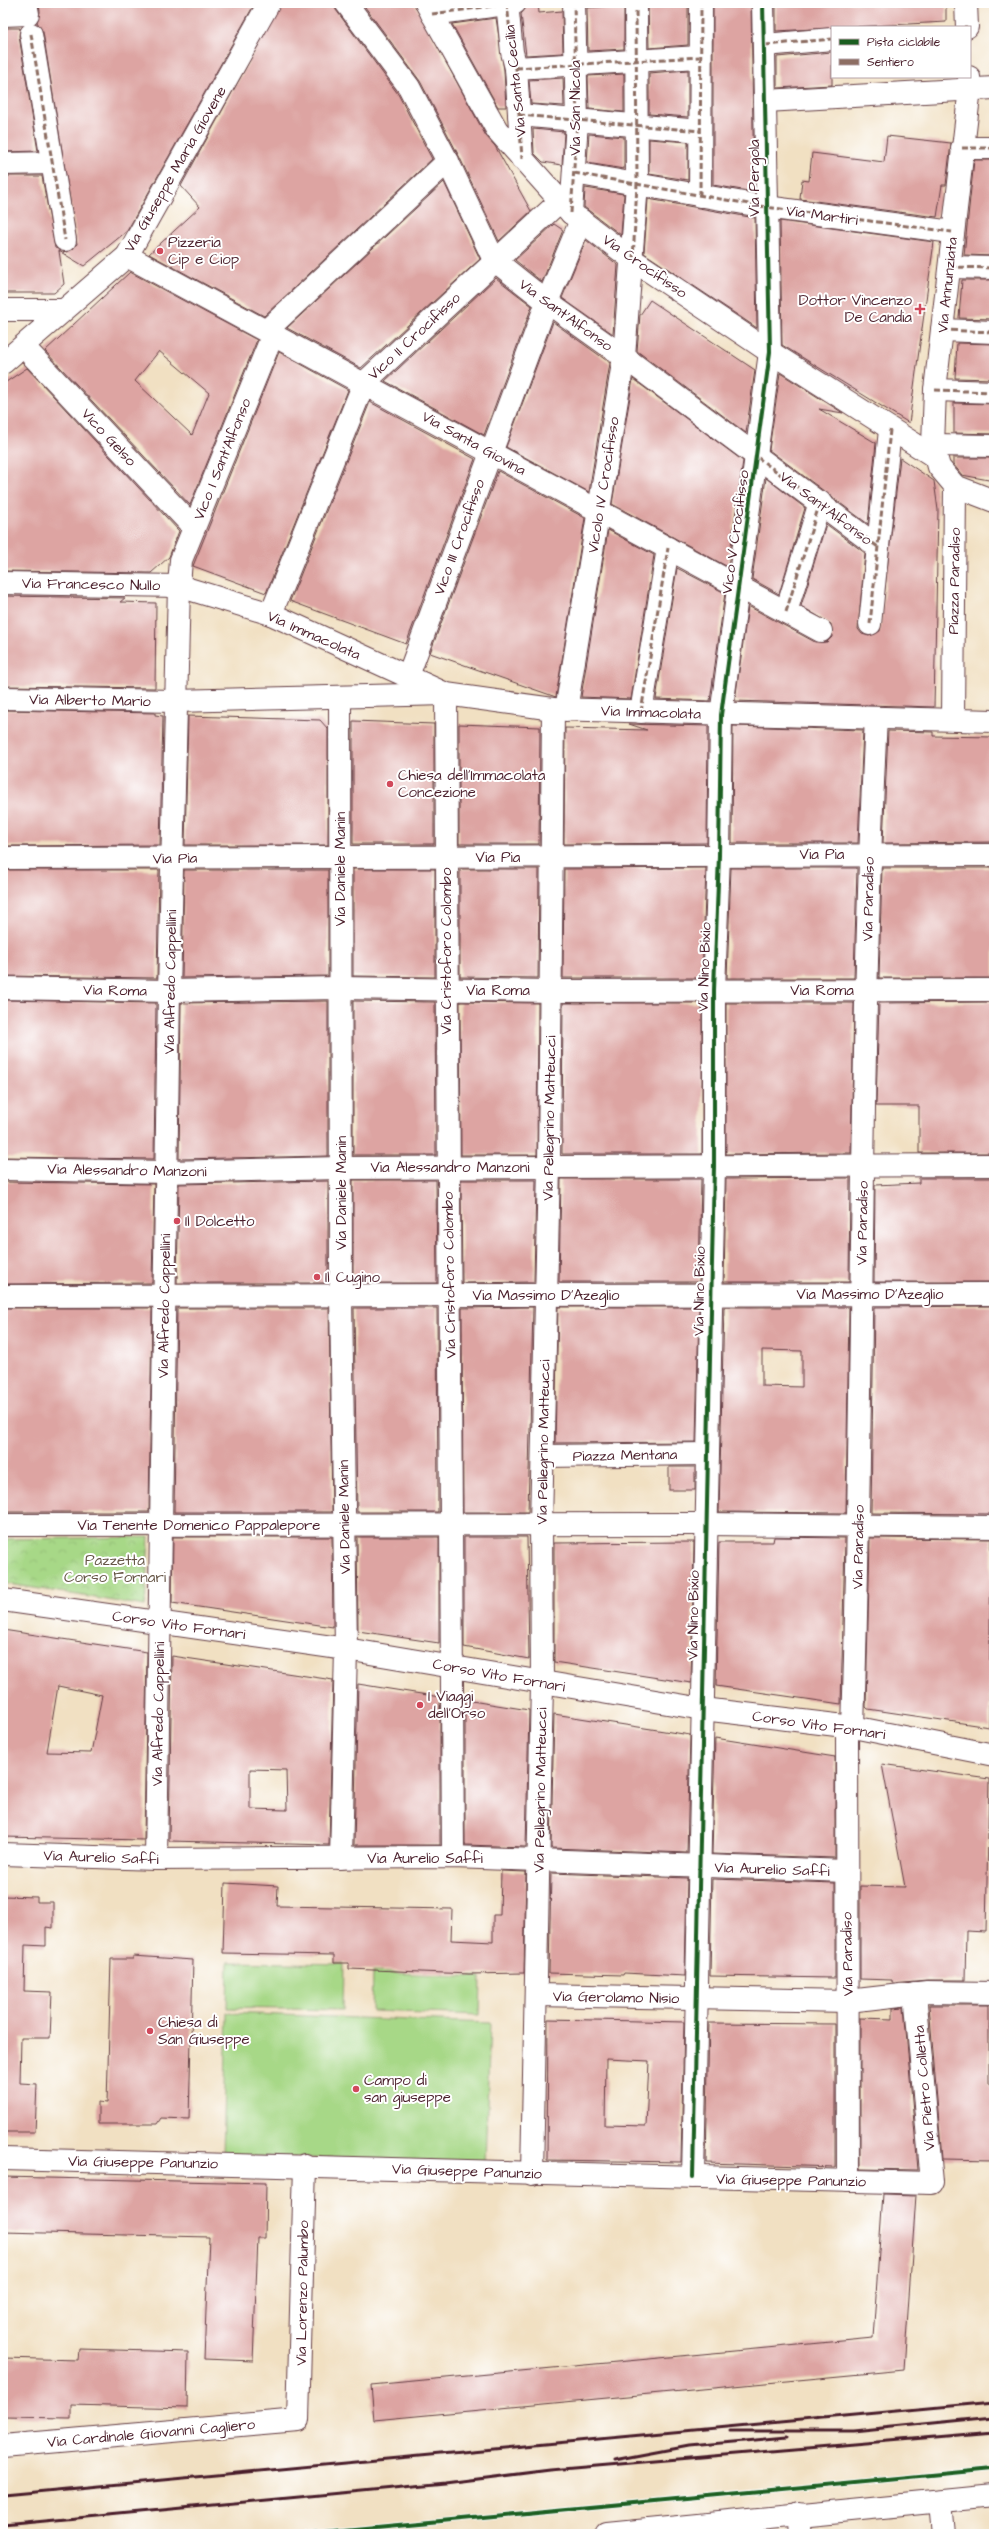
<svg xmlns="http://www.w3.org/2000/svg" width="997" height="2537" font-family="'Architects Daughter',sans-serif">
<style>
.grass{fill:#a7d887;stroke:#787c59}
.park{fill:url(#park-crowns);stroke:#787c59}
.building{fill:#dda4a2;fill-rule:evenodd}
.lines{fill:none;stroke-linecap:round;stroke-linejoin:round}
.minor-casing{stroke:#633c42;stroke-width:24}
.minor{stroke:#fff;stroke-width:22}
.rail{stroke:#4a1f2b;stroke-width:3}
.quiet{stroke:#8d6e63;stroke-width:3;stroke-dasharray:6 3;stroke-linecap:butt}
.cycleway-casing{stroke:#fff;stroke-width:6}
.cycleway{stroke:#1b5e20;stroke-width:4}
.poi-dot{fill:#d1495b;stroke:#fff;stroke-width:1.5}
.labels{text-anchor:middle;stroke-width:4;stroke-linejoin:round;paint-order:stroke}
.street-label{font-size:15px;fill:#4a1f2b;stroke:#fff}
.poi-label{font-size:15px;fill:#4a1f2b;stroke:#fff;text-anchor:start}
.park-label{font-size:15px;fill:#665647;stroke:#fff}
</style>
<defs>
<pattern id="park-crowns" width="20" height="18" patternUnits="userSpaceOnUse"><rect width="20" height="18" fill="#a7d887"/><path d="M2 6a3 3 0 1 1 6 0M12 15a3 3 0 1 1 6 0" fill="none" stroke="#91b975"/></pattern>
</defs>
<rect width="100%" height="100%" fill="#fff"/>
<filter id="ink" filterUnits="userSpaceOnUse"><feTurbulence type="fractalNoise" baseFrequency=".025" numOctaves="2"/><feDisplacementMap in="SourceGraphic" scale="8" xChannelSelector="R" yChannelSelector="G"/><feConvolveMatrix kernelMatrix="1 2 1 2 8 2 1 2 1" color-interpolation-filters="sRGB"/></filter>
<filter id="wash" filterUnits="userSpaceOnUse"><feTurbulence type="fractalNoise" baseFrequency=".012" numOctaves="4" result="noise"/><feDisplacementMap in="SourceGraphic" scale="16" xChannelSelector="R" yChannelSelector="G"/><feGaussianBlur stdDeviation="0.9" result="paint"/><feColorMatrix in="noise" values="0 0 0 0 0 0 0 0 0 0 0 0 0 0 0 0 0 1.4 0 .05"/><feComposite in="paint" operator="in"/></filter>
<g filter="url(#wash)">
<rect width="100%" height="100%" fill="#f1e0c2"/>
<g class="grass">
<path d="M228 1962 344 1964 343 2010 227 2008Z"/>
<path d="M373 1972 481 1977 480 2015 372 2011Z"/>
<path d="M227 2013 490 2023 485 2164 223 2155Z"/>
</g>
<path class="park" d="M149 1537 145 1606 3 1583V1539Z"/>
<g id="blocks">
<g class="building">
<path d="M39 3H255L127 231 84 266 59 251 64 284 54 293H3V176H42L55 248 67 252 73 249 77 244 43 32 37 22 40 12Z"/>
<path d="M281 3H334L336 10 398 94 432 159 264 316 149 254 200 207 181 186Z"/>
<path d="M362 3H414L486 136 495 146 531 211 499 241 460 158 420 81Z"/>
<path d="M527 3H538L539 13 562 11 563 53 526 55 521 14 526 8Z"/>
<path d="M648 3H688V45L649 48Z"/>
<path d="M713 3H751L754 192 713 185Z"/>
<path d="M776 3H946V22L776 31Z"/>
<path d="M624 5V49L588 51 587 8Z"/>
<path d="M496 18 504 70 506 107H498L452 24Z"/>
<path d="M3 28H20L19 36 38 151 3 152Z"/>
<path d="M832 52V85L777 88V57Z"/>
<path d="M688 70V117L649 114V73Z"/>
<path d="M624 74V112L589 109 588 76Z"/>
<path d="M563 78 564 106 531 104 529 80Z"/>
<path d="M533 129 564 132 562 165 543 162 534 153Z"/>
<path d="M589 134 624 137V169L587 163Z"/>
<path d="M887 136 951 143 946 185H942L937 217 800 199 802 180 809 181 812 153 884 162Z"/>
<path d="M649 139 688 142V180L649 174Z"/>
<path d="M974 160H994V256L964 255Z"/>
<path d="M444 182 480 259 361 368 287 328Z"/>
<path d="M585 188 624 194 621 235 584 207Z"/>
<path d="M648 199 755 218 757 328 644 253Z"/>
<path d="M780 221 934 242 909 423 782 345Z"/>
<path d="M554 224 563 230 542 282 515 260Z"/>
<path d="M586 240 618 265 613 334 562 298Z"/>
<path d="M130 272 257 340 190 505 45 351ZM159 351 209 393 192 435 135 381Z"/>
<path d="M496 278 532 306 484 435 385 381Z"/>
<path d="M962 280H994V319L959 318Z"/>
<path d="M650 300 755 370 746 433 637 351 640 315Z"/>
<path d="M553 322 610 363 589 492 506 447Z"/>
<path d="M957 343 994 344V379L955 378Z"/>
<path d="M279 352 348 390 266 593 193 566Z"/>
<path d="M27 368 179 531 169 557 151 573 3 571V384Z"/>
<path d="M780 373 843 413 819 409 876 443 868 524 769 450Z"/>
<path d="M633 379 743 461 728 567 612 504Z"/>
<path d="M370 402 475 459 406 644 290 601Z"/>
<path d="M954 403 994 404V434L954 433Z"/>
<path d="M900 458 934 481 938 510 934 707 735 701 748 606 815 642H827L832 637 831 624 801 606 826 524 865 553 858 629 862 634 869 636 880 631Z"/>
<path d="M953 458H994V481L962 475 953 464Z"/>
<path d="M498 471 585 518 556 697 430 653Z"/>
<path d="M766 478 805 508 779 594 752 579Z"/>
<path d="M608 530 654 555 631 699 581 697Z"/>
<path d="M677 568 725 593 710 701 656 699Z"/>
<path d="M3 596 125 598 120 602 156 603 155 688 3 686Z"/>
<path d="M3 710 155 713V715L163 716 160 845 3 846Z"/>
<path d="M188 716 320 720 328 729V845H185Z"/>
<path d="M353 721 434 724V844H353Z"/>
<path d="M459 724 540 727 539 844H459Z"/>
<path d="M629 724 708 726 707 843 564 844 565 728 647 730Z"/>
<path d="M733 726 863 730 858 843H732Z"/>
<path d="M888 731 933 732V736L994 737V842L883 843Z"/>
<path d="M706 868 702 978H563L564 869Z"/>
<path d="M731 868H857L854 978H727Z"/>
<path d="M882 868H994V978H879Z"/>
<path d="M353 869H435V977L353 976Z"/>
<path d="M460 869H539L538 978 460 977Z"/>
<path d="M3 870H159L157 978 3 976Z"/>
<path d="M184 870H328V976L182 978Z"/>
<path d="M3 1000 156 1003 154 1159 3 1157Z"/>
<path d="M328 1001V1156L179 1159 181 1003Z"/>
<path d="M353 1001 435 1002 436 1155H353Z"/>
<path d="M460 1002 538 1003 537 1155H461Z"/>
<path d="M994 1002V1153H919V1106H876L879 1003Z"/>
<path d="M563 1003H702V1154H562Z"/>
<path d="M726 1003H854L851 1153 726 1154Z"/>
<path d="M850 1178 849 1282H724L726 1179Z"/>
<path d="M919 1178H994V1282H874L875 1185 919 1183Z"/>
<path d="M561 1179H701L699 1282H559Z"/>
<path d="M353 1180H436L437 1283H353Z"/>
<path d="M461 1180H536L534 1282 462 1283Z"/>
<path d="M328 1181V1283H177L179 1184Z"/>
<path d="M3 1182 154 1184 152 1283 3 1284Z"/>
<path d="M994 1306 992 1514 871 1513 874 1307Z"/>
<path d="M533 1307 528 1512H463L462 1308Z"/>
<path d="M558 1307H699L696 1442 555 1443Z"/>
<path d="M724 1307H849L846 1513 719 1512ZM762 1350 802 1351V1387L762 1386Z"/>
<path d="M3 1308H152L149 1512H3Z"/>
<path d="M177 1308H329L332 1512H174Z"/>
<path d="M354 1308H437L438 1512H357Z"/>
<rect x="669" y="1467" width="26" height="23"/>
<path d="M173 1537H332L333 1627 172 1603Z"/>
<path d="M357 1537H439V1643L358 1631Z"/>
<path d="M464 1537H527L529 1659 464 1647Z"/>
<path d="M774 1537 845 1538 841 1704 716 1686 719 1542H773Z"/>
<path d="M870 1538 991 1539 989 1727 868 1709 866 1707Z"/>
<path d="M694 1542 691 1683 554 1662V1543Z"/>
<path d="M3 1630 147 1652 144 1840 3 1837ZM58 1686 102 1695 91 1753 47 1752Z"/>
<path d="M172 1656 333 1680 329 1845 169 1841ZM250 1769 286 1770 287 1810 250 1809Z"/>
<path d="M358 1684 440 1697V1845H354Z"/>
<path d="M465 1700 529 1710 526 1847 465 1845Z"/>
<path d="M554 1714 690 1735 687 1853 551 1848Z"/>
<path d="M715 1738 835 1757V1858L712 1854Z"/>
<path d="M882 1764 989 1779 986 1932 966 1931 965 1980H927L892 1983V1980L860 1979V1886L905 1887Z"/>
<path d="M501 1871 526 1872 524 1973 469 1974 349 1969V1963H334V1955L223 1953 225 1883 278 1886 277 1906 452 1909 451 1940 493 1942V1915H500Z"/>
<path d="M551 1873 687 1878 685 1976 624 1973 623 1975 549 1973Z"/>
<path d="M712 1879 835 1883V1978L710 1976Z"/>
<path d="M3 1896 37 1897V1902H53V1928L46 1927V1946L25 1945 24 1991 52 1992 50 2038H21L20 2083 37 2084 35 2132H3Z"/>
<path d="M133 1956 193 1960 189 2119 161 2118 157 2124H98V2102L107 2103 111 1959H133Z"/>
<path d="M929 2005H989V2084H994V2160L942 2159Z"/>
<path d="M904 2007 918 2170 860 2169V2018L893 2019V2008Z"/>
<path d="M548 2019 684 2022 681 2162 547 2160ZM606 2059 649 2061 646 2126 605 2125Z"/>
<path d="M709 2023 835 2024V2167L706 2163Z"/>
<path d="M3 2177 266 2183 265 2238H258L253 2361 204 2359 209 2237 3 2232Z"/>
<path d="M883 2194 916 2195 904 2370 374 2420 371 2385 873 2338Z"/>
<path d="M79 2349 188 2352 187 2408 71 2405V2418L3 2417V2358L78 2360Z"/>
</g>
</g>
</g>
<g filter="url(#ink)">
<use href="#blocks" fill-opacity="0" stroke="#633c42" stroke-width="1"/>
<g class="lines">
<g class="minor-casing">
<g id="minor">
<path d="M346 3 409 87 449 164 494 260 547 302 624 357 878 547"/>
<path d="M426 3 497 130 571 213 633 260 770 352 935 457"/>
<path d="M507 3 512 52 516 68 522 159"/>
<path d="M966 3 967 27"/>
<path d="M432 14 515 3"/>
<path d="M3 15 28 14 26 3"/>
<path d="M31 34 65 240"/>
<path d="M765 45 832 39"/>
<path d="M516 68 699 57"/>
<path d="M969 77 970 88 935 390 933 445 939 467 955 486 994 501"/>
<path d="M766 101 994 88"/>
<path d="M519 115 700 131"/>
<path d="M962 148H994"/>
<path d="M3 164 52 163"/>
<path d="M574 173 766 207 952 232"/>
<path d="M700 196 701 3"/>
<path d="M571 213 577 121 574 3"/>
<path d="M127 256 821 631"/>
<path d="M950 267 994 268"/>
<path d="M3 310H62"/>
<path d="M942 330 994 332"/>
<path d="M266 331 448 161"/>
<path d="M24 347 194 528"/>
<path d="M3 363 127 256 269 3"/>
<path d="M935 390 994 392"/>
<path d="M933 445 994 446"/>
<path d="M3 583 179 586 271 614 446 694 453 1857"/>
<path d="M786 612 820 502"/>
<path d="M271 614 364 383 559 202"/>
<path d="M870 624 890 430"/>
<path d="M408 676 547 302 581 220"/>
<path d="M340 697 341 1295 346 1649 341 1858"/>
<path d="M3 698 176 701 446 694 553 709 994 721"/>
<path d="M566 710 624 357 637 184 636 3"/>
<path d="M641 712 668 548"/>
<path d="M953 719 955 486"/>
<path d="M3 858 994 855"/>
<path d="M3 988 169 991 339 988 551 991 994 990"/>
<path d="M3 1169 166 1172 341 1168 994 1165"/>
<path d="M3 1296 994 1294"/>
<path d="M543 1456 707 1454"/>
<path d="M3 1525 707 1524 994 1527"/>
<path d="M3 1600 346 1649 703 1709 853 1727 994 1755"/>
<path d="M847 1727 848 2181"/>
<path d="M853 1727C864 1391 859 1054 876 718"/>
<path d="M3 1854 156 1859 453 1857 846 1871"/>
<path d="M156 1859 169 991 179 586 181 560 273 334"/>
<path d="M536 1995 848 2001 927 1992 994 1993"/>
<path d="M3 2159 932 2183 915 1993"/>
<path d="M532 2174 542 1683 541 1524 549 1166 553 709"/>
<path d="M693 2177 714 1166V990L719 855 721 715 770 352 763 3"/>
<path d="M3 2446 298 2420 305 2165"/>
<path d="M940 2502 943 2534"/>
<path d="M798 2514 800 2534"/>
<path d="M607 2534 994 2496"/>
</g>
</g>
<use href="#minor" class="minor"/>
<g class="rail">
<path d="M730 2431H853L994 2417"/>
<path d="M615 2460 689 2446 787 2437"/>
<path d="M3 2495 994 2402"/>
<path d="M3 2525 446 2483 550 2470 994 2432"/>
</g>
<g class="quiet">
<path d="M507 3 512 52 516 68 522 159"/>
<path d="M432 14 515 3"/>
<path d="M964 27H967"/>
<path d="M31 34 65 240"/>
<path d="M765 45 832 39"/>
<path d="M516 68 699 57"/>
<path d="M519 115 700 131"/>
<path d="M962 148H994"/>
<path d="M574 173 766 207 952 232"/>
<path d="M700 196 701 3"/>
<path d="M571 213 577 121 574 3"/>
<path d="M633 260 637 184 636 3"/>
<path d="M950 267 994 268"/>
<path d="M942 330 994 332"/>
<path d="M935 390 994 392"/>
<path d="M757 457 878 547"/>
<path d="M786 612 820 502"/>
<path d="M870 624 890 430"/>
<path d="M641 712 668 548"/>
</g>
<g class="cycleway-casing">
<g id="cycleway">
<path d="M693 2177 714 1166V990L719 855 721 715 770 352 763 3"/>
<path d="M302 2534 994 2469"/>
</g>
</g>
<use href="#cycleway" class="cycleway"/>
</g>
</g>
<g class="poi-dot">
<circle cx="160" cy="251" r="4"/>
<path d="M918 303h4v4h4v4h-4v4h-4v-4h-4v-4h4z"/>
<circle cx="390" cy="784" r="4"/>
<circle cx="177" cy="1221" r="4"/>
<circle cx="317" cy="1277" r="4"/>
<circle cx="420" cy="1705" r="4"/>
<circle cx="150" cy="2031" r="4"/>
<circle cx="356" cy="2089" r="4"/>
</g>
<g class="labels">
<g class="street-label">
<text transform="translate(515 81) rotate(-96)" y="5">Via Santa Cecilia</text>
<text transform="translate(575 108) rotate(-90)" y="5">Via San Nicola</text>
<text transform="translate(175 169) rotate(-60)" y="5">Via Giuseppe Maria Giovene</text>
<text transform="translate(754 178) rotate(-90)" y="5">Via Pergola</text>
<text transform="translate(822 215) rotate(8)" y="5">Via Martiri</text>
<text transform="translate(645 266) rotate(35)" y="5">Via Crocifisso</text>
<text transform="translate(947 285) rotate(-84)" y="5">Via Annunziata</text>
<text transform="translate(566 315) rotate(36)" y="5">Via Sant'Alfonso</text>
<text transform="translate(414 336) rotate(-43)" y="5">Vico II Crocifisso</text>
<text transform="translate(109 437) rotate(47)" y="5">Vico Gelso</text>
<text transform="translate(474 443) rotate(29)" y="5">Via Santa Giovina</text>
<text transform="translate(222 459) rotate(-68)" y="5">Vico I Sant'Alfonso</text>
<text transform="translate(603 485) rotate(-81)" y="5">Vicolo IV Crocifisso</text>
<text transform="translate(826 508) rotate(37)" y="5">Via Sant'Alfonso</text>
<text transform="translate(735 532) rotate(-82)" y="5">Vico V Crocifisso</text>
<text transform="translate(459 537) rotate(-70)" y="5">Vico III Crocifisso</text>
<text transform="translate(954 581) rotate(-89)" y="5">Piazza Paradiso</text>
<text transform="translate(91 584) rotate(1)" y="5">Via Francesco Nullo</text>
<text transform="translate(314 635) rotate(24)" y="5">Via Immacolata</text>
<text transform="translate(90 700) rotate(1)" y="5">Via Alberto Mario</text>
<text transform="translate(651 712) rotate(2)" y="5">Via Immacolata</text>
<text x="822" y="859">Via Pia</text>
<text x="498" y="862">Via Pia</text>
<text transform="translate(175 858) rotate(-1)" y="5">Via Pia</text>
<text transform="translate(340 869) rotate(-90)" y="5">Via Daniele Manin</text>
<text transform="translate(868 899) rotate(-89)" y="5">Via Paradiso</text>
<text transform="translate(446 951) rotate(-90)" y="5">Via Cristoforo Colombo</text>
<text transform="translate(704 967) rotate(-88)" y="5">Via Nino Bixio</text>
<text transform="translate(170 982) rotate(-89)" y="5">Via Alfredo Cappellini</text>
<text transform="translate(115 990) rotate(1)" y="5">Via Roma</text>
<text x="498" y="995">Via Roma</text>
<text x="822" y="995">Via Roma</text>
<text transform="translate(549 1118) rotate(-89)" y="5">Via Pellegrino Matteucci</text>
<text x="450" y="1172">Via Alessandro Manzoni</text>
<text transform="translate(127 1170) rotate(1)" y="5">Via Alessandro Manzoni</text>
<text transform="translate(341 1193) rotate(-90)" y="5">Via Daniele Manin</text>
<text transform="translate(862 1223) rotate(-89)" y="5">Via Paradiso</text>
<text transform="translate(449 1275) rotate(-91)" y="5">Via Cristoforo Colombo</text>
<text transform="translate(699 1291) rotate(-89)" y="5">Via Nino Bixio</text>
<text x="870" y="1299">Via Massimo D'Azeglio</text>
<text x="546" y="1300">Via Massimo D'Azeglio</text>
<text transform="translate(164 1306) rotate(-89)" y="5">Via Alfredo Cappellini</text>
<text transform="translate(543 1442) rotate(-89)" y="5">Via Pellegrino Matteucci</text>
<text transform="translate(625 1455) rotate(-1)" y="5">Piazza Mentana</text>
<text transform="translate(344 1517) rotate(-91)" y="5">Via Daniele Manin</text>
<text x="199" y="1530">Via Tenente Domenico Pappalepore</text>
<text transform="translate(858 1547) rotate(-89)" y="5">Via Paradiso</text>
<text transform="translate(693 1615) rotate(-89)" y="5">Via Nino Bixio</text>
<text transform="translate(179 1625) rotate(8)" y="5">Corso Vito Fornari</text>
<text transform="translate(499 1675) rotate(10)" y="5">Corso Vito Fornari</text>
<text transform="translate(158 1714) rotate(-89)" y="5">Via Alfredo Cappellini</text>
<text transform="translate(819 1725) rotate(8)" y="5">Corso Vito Fornari</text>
<text transform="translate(540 1790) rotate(-89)" y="5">Via Pellegrino Matteucci</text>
<text transform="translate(101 1857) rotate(2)" y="5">Via Aurelio Saffi</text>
<text x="425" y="1863">Via Aurelio Saffi</text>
<text transform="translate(772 1869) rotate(2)" y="5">Via Aurelio Saffi</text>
<text transform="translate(847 1954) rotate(-91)" y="5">Via Paradiso</text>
<text transform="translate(616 1997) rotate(1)" y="5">Via Gerolamo Nisio</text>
<text transform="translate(924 2088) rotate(-95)" y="5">Via Pietro Colletta</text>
<text transform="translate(143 2162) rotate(1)" y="5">Via Giuseppe Panunzio</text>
<text transform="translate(467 2171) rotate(2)" y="5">Via Giuseppe Panunzio</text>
<text transform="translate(791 2180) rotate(1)" y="5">Via Giuseppe Panunzio</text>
<text transform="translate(302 2293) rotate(-89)" y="5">Via Lorenzo Palumbo</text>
<text transform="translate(151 2433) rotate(-5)" y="5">Via Cardinale Giovanni Cagliero</text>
</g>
<g class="poi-label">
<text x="168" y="247">Pizzeria<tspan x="168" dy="17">Cip e Ciop</tspan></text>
<text x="912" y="305" text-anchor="end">Dottor Vincenzo<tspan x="912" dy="17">De Candia</tspan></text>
<text x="398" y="780">Chiesa dell'Immacolata<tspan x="398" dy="17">Concezione</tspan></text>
<text x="185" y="1226">Il Dolcetto</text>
<text x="325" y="1282">Il Cugino</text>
<text x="428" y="1701">I Viaggi<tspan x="428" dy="17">dell'Orso</tspan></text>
<text x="158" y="2027">Chiesa di<tspan x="158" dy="17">San Giuseppe</tspan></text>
<text x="364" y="2085">Campo di<tspan x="364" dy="17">san giuseppe</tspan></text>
</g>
<g class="park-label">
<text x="115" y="1565">Pazzetta<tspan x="115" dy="17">Corso Fornari</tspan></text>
</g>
</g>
<rect width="997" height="2537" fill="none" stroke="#fff" stroke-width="16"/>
<rect x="831" y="26" width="140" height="52" fill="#ffffff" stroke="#b7a5aa"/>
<rect x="839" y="39" width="20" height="6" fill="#1b5e20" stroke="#b7a5aa"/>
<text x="867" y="46" font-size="12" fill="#4a1f2b">Pista ciclabile</text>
<rect x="839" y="59" width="20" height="6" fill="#8d6e63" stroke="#b7a5aa"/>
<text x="867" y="66" font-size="12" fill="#4a1f2b">Sentiero</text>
</svg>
